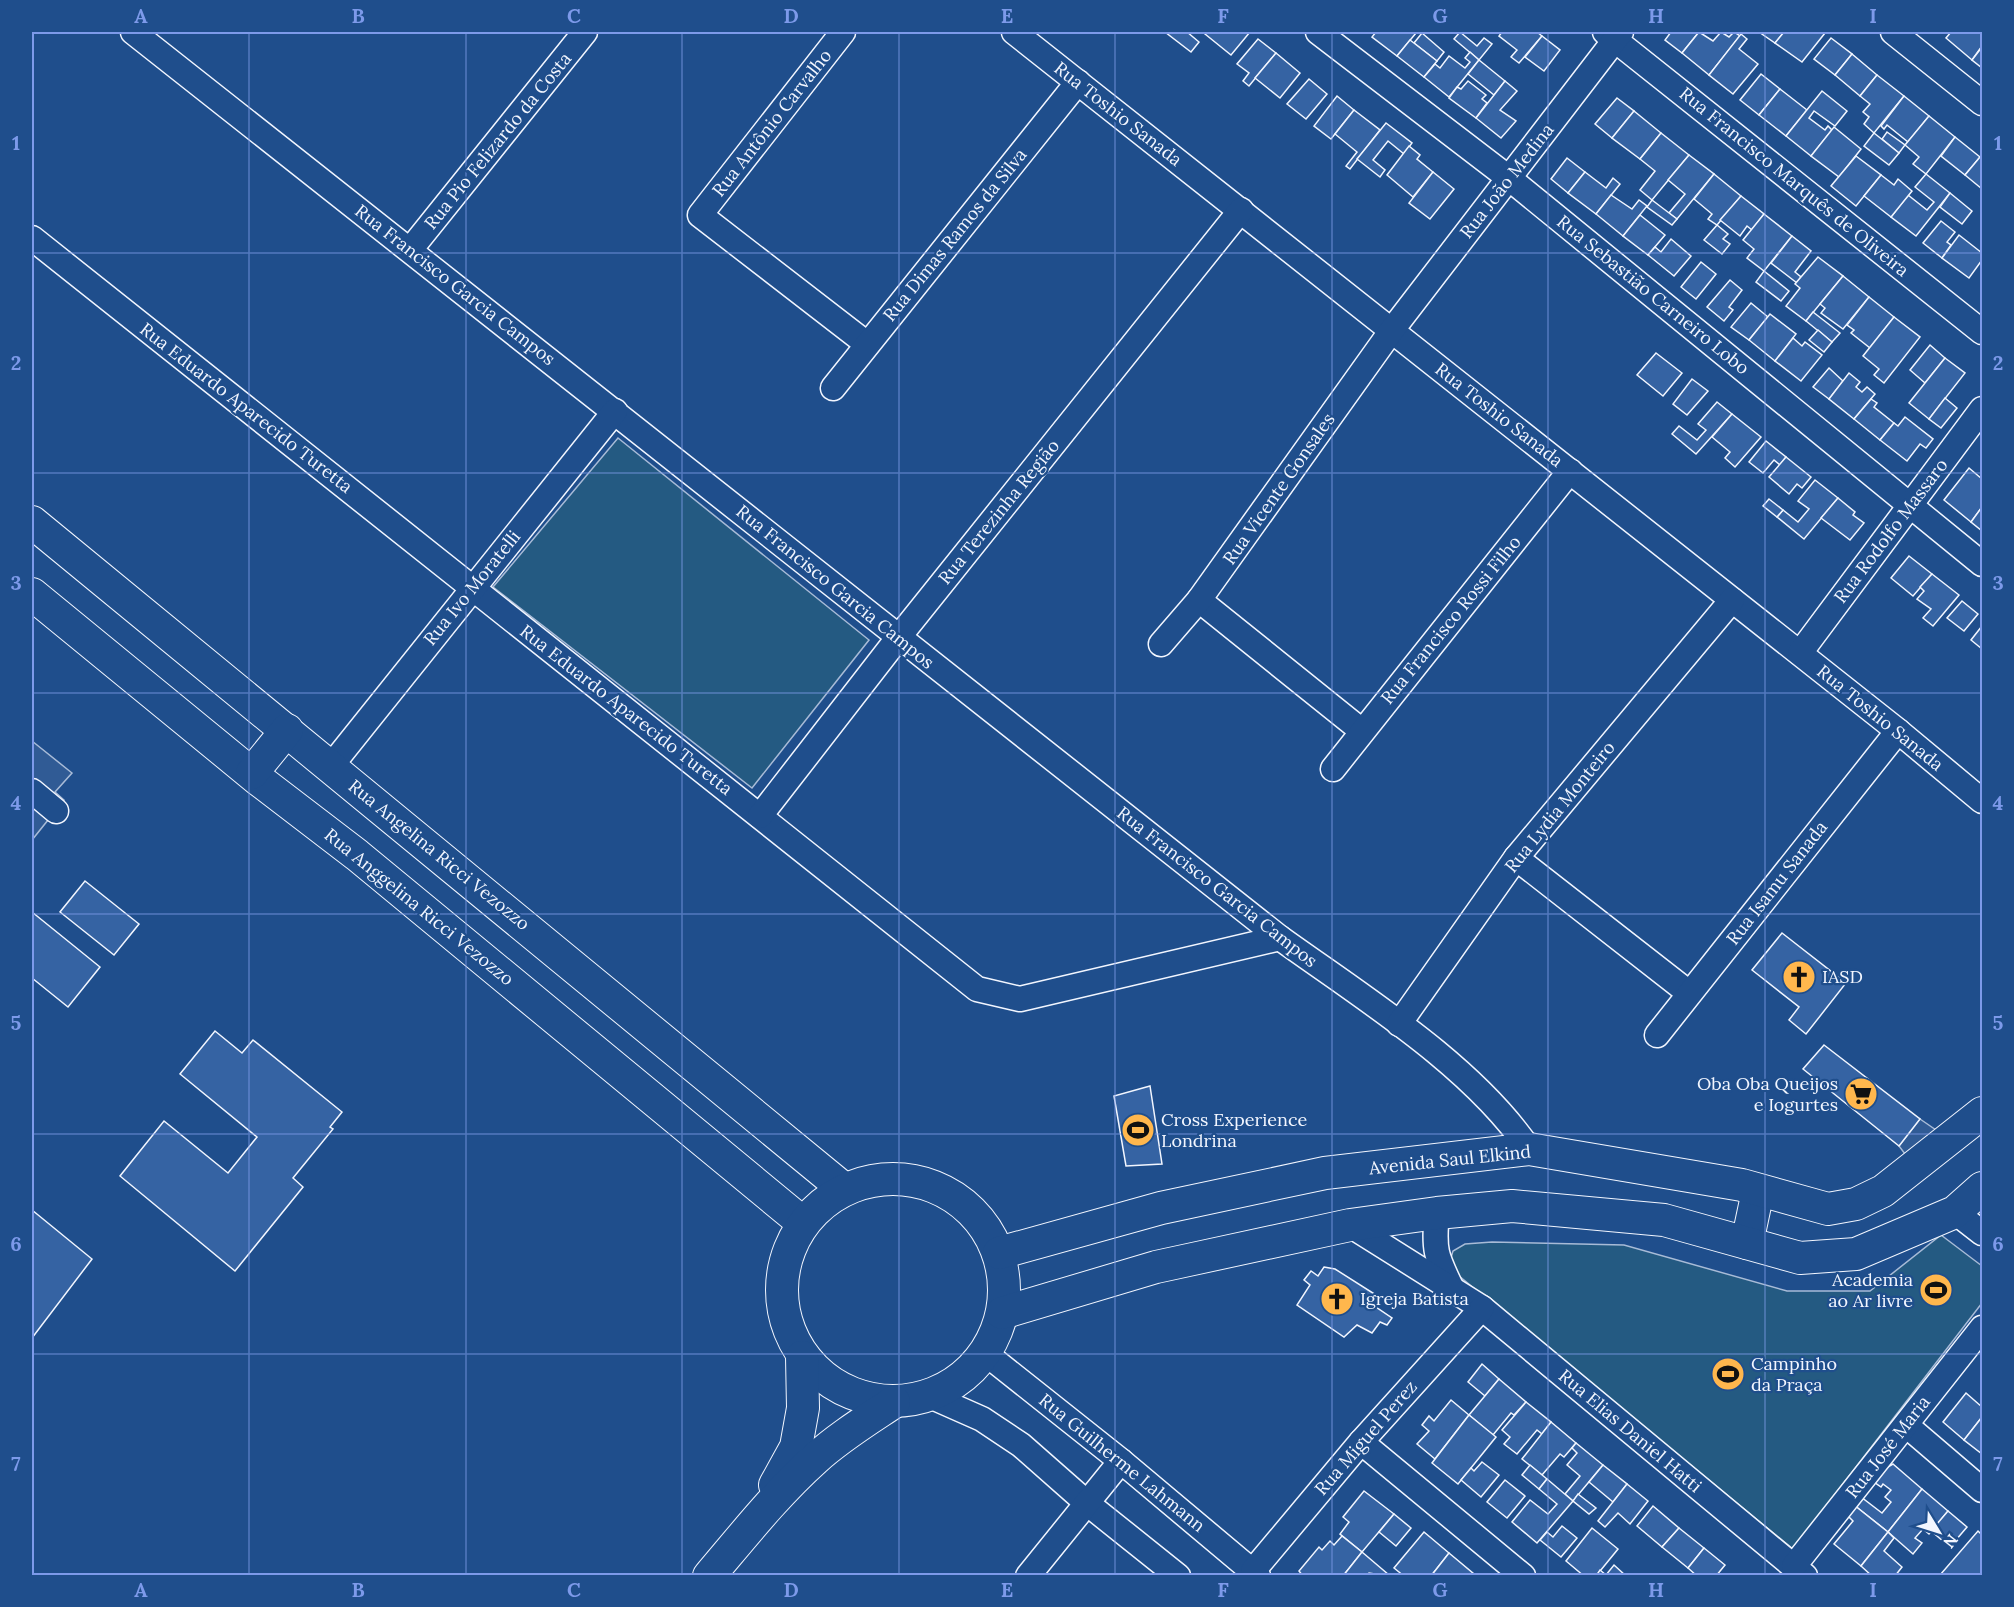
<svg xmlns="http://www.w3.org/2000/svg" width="2014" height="1607" font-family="Lora,serif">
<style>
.green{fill:#245a82;stroke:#a8bbd7;stroke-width:1.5}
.parking{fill:#305b95;stroke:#a8bbd7;stroke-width:1.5}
.building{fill:#3563a3;stroke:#f2f6ff;stroke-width:1.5}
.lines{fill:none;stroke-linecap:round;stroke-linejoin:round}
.minor-casing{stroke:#f2f6ff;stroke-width:27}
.major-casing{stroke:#f2f6ff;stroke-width:34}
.minor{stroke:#1f4e8c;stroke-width:24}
.major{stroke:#1f4e8c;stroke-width:32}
.grid{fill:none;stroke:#7d9aea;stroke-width:1.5;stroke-opacity:0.55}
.labels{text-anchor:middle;stroke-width:4.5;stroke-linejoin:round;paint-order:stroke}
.street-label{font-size:18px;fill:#f2f6ff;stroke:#1f4e8c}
.poi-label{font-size:18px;fill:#f2f6ff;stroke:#1f4e8c;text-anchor:start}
.neatline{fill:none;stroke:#7d9aea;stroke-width:2}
.grid-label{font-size:20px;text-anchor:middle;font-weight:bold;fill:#7d9aea}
</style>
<rect width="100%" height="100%" fill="#1f4e8c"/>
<g class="green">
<path d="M618 438 869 640 752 788 493 587Z"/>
<path d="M1941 1235 1982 1266V1303L1793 1549 1448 1267 1453 1251 1465 1244 1492 1242 1624 1245 1787 1291H1870Z"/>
</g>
<g class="parking">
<path d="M32 741 72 773 55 792 64 800 32 840Z"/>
<path d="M1920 1119 1936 1130 1905 1154 1899 1146Z"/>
</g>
<g class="building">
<path d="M1165 32H1187L1199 42 1191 52Z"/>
<path d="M1207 32H1250L1231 55 1205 34Z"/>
<path d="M1376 32H1414L1416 33 1397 56 1372 37Z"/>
<path d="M1460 32 1477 46 1484 38 1492 44 1479 60 1454 39Z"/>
<path d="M1502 32H1537L1542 36 1519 63 1511 57 1517 50 1499 36Z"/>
<path d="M1671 32H1699L1682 53 1665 40Z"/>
<path d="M1699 32 1713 41 1721 32 1729 37 1734 32 1740 36 1709 75 1682 53Z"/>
<path d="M1759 32H1784L1775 43Z"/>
<path d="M1784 32H1824L1825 33 1802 62 1775 43Z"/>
<path d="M1951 32H1982V46L1972 60 1946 38Z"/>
<path d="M1422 33 1444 52 1437 61 1414 43Z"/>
<path d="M1741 34 1747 39 1739 49 1758 64 1733 94 1709 75Z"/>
<path d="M1542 36 1560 50 1544 71 1525 57Z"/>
<path d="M1831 38 1852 54 1835 75 1814 59Z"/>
<path d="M1258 39 1276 53 1249 86 1243 81 1249 73 1237 64Z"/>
<path d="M1410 40 1437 61 1424 77 1397 56Z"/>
<path d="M1982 47V68L1972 60Z"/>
<path d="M1470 52 1479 60 1449 97 1424 77 1435 64 1440 68 1449 56 1465 68 1470 62 1465 58Z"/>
<path d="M1276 53 1300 73 1280 98 1255 78Z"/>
<path d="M1852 54 1877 75 1860 96 1835 75Z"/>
<path d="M1479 60 1505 81 1494 95 1468 74Z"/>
<path d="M1761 74 1780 89 1759 115 1740 100Z"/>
<path d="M1877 75 1904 96 1874 133 1864 124 1869 117 1863 112 1870 104 1860 96Z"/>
<path d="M1309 79 1327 94 1306 119 1287 104Z"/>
<path d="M1468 81 1486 95 1482 99 1487 103 1476 118 1449 98 1457 87 1461 89Z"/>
<path d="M1505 81 1517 91 1500 110 1516 121 1501 138 1476 118Z"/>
<path d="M1780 89 1807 110 1786 136 1759 115Z"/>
<path d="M1822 91 1847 111 1835 126 1814 111 1809 118 1825 130 1828 126 1832 130 1811 156 1786 136Z"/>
<path d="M1337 96 1354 110 1331 139 1314 126Z"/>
<path d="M1904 96 1929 116 1908 142 1887 125 1884 129 1881 126Z"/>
<path d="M1617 98 1634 111 1612 138 1595 124Z"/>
<path d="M1354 110 1380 130 1350 169 1346 166 1357 152 1335 134Z"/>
<path d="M1634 111 1661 133 1640 159 1612 138Z"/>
<path d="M1929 116 1955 137 1926 174 1913 164 1919 157 1905 145Z"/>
<path d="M1386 123 1412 143 1404 154 1388 141 1373 160 1385 170 1380 177 1357 159Z"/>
<path d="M1834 127 1861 149 1839 177 1811 156Z"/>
<path d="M1887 132 1905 145 1899 153 1882 139Z"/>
<path d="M1661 133 1689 155 1652 200 1640 190 1655 171 1640 159Z"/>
<path d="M1874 133 1899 153 1889 165 1864 146Z"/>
<path d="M1955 137 1980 157 1965 175 1941 156Z"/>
<path d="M1409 146 1420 155 1417 159 1433 172 1413 197 1387 175Z"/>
<path d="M1689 155 1714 174 1677 219 1669 213 1685 194 1668 180Z"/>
<path d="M1856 156 1881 175 1856 206 1831 186Z"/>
<path d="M1980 157 1982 159V189L1965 175Z"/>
<path d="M1567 158 1585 172 1568 193 1551 179Z"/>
<path d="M1433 172 1454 189 1430 219 1409 203Z"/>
<path d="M1585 172 1606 188 1613 178 1620 184 1596 214 1568 193Z"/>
<path d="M1714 174 1741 196 1717 225 1708 219 1712 214 1694 199Z"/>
<path d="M1926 174 1950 193 1916 236 1891 217 1908 195 1927 210 1934 202 1915 187Z"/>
<path d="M1881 175 1894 185 1898 179 1912 191 1891 217 1864 196Z"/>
<path d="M1950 193 1972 211 1962 224 1940 207Z"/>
<path d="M1611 195 1632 209 1639 200 1647 206 1623 236 1596 214Z"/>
<path d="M1741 196 1764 214 1752 230 1747 226 1740 236 1720 220Z"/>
<path d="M1652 200 1677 219 1672 225 1647 207Z"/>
<path d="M1764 214 1792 236 1764 271 1747 258 1754 249 1743 240Z"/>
<path d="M1640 215 1665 235 1648 255 1623 236Z"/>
<path d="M1941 221 1955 232 1947 242 1951 245 1942 258 1923 243Z"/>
<path d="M1717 225 1728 234 1723 239 1730 244 1722 254 1704 240Z"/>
<path d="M1959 235 1982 253V260L1969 278 1942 258Z"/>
<path d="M1792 236 1811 251 1795 272 1801 277 1797 283 1771 263Z"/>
<path d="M1671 239 1691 256 1674 276 1648 255 1655 247 1661 252Z"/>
<path d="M1818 257 1843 276 1806 321 1786 306 1800 288 1795 284Z"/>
<path d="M1701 262 1716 274 1696 299 1681 287Z"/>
<path d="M1764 271 1789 291 1781 301 1756 282Z"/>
<path d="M1843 276 1869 297 1843 329 1821 313 1825 308 1820 304Z"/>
<path d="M1730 280 1742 290 1729 307 1733 310 1724 321 1707 307Z"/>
<path d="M1869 297 1894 317 1870 348 1851 333 1854 330 1847 325Z"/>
<path d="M1751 303 1768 317 1749 340 1731 327Z"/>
<path d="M1813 312 1840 333 1832 342 1806 321Z"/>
<path d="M1770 314 1796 334 1775 361 1749 340Z"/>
<path d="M1894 317 1920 337 1884 383 1874 375 1879 369 1863 356Z"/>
<path d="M1818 330 1832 342 1824 352 1809 340Z"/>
<path d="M1793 338 1802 346 1805 342 1822 355 1801 381 1775 361Z"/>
<path d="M1930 345 1945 358 1925 383 1910 370Z"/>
<path d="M1656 353 1682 373 1663 396 1637 375Z"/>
<path d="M1945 358 1965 373 1929 419 1909 403Z"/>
<path d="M1829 368 1843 381 1829 399 1813 387Z"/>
<path d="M1849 373 1860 382 1856 387 1862 392 1867 387 1875 394 1854 419 1829 399Z"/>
<path d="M1692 379 1708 391 1687 415 1673 404Z"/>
<path d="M1945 398 1957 408 1941 428 1929 419Z"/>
<path d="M1871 399 1877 403 1874 407 1894 423 1880 440 1854 419Z"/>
<path d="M1717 402 1732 414 1696 454 1672 434 1679 426 1697 440 1706 430 1698 424Z"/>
<path d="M1732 414 1761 437 1735 467 1725 458 1730 452 1712 437Z"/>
<path d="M1905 417 1933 439 1926 448 1920 444 1907 461 1880 440 1894 423 1898 426Z"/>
<path d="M1766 441 1786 457 1780 465 1774 460 1763 473 1749 462Z"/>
<path d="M1786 457 1811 477 1802 488 1797 484 1789 494 1769 477Z"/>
<path d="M1969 468 1982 479V507L1971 522 1944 500Z"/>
<path d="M1815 480 1838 498 1804 539 1777 517 1783 510 1798 522 1809 509 1798 501Z"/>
<path d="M1838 498 1855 512 1853 515 1864 523 1850 540 1821 518Z"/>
<path d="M1769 499 1783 510 1777 517 1763 506Z"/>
<path d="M1982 507V531L1971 522Z"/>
<path d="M1909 556 1932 574 1913 596 1891 578Z"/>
<path d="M1932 574 1959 595 1933 626 1923 618 1931 609 1917 599 1924 591 1920 587Z"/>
<path d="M1962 601 1978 614 1964 631 1947 618Z"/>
<path d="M1982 626V649L1971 640Z"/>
<path d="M85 881 139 924 114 955 60 912Z"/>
<path d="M32 912 100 967 68 1007 32 978Z"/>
<path d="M1782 933 1846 983 1806 1034 1789 1020 1799 1007 1752 970Z"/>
<path d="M215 1031 242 1053 253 1040 342 1112 330 1127 333 1129 293 1178 303 1187 235 1271 120 1176 164 1121 228 1173 257 1137 180 1074Z"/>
<path d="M1824 1045 1920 1119 1899 1146 1803 1069Z"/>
<path d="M1150 1086 1162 1164 1126 1166 1114 1096Z"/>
<path d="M32 1210 92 1259 32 1338Z"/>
<path d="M1324 1267 1335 1269 1376 1295 1370 1303 1392 1318 1387 1325 1380 1322 1372 1333 1357 1325 1344 1337 1297 1305 1310 1285 1304 1280 1311 1271 1318 1276Z"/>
<path d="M1482 1364 1499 1379 1485 1396 1468 1382Z"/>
<path d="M1499 1379 1526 1402 1514 1415 1511 1413 1493 1435 1469 1415Z"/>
<path d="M1966 1393 1982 1407V1417L1964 1440 1943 1422Z"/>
<path d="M1451 1400 1469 1415 1435 1459 1417 1444 1429 1431 1422 1425 1429 1416 1434 1421Z"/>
<path d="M1526 1402 1551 1422 1542 1434 1537 1430 1517 1454 1504 1444 1510 1437 1502 1430Z"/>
<path d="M1469 1415 1496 1437 1458 1484 1432 1463Z"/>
<path d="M1982 1417V1454L1964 1440Z"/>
<path d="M1551 1422 1576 1443 1564 1457 1560 1454 1542 1475 1522 1459Z"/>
<path d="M1576 1443 1603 1465 1573 1501 1565 1494 1580 1476 1567 1465 1577 1453 1572 1448Z"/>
<path d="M1482 1462 1499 1475 1481 1497 1461 1480 1471 1468 1474 1471Z"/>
<path d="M1893 1464 1922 1489 1888 1532 1854 1505 1861 1497 1882 1513 1891 1502 1885 1497 1891 1490 1883 1484 1881 1487 1874 1482 1886 1468Z"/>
<path d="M1530 1465 1547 1479 1539 1489 1522 1475Z"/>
<path d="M1603 1465 1627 1484 1613 1502 1589 1482Z"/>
<path d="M1547 1479 1573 1501 1537 1543 1512 1522 1530 1500 1548 1514 1557 1504 1539 1489Z"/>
<path d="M1505 1480 1525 1496 1507 1518 1487 1502Z"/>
<path d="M1627 1484 1648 1501 1630 1524 1618 1513 1605 1527 1598 1521Z"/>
<path d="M1922 1489 1948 1511 1929 1534 1923 1529 1915 1538 1922 1543 1913 1554 1888 1532Z"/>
<path d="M1364 1491 1394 1514 1362 1552 1340 1534 1349 1522 1343 1517Z"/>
<path d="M1578 1494 1596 1508 1589 1514 1573 1501Z"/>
<path d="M1854 1505 1888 1532 1861 1566 1834 1544 1853 1521 1846 1514Z"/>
<path d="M1653 1506 1679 1528 1662 1547 1637 1526Z"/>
<path d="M1948 1511 1967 1527 1950 1547 1931 1531Z"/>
<path d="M1394 1514 1411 1528 1396 1546 1379 1532Z"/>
<path d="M1562 1526 1577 1538 1561 1557 1540 1540 1547 1532 1553 1537Z"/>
<path d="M1592 1528 1618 1549 1596 1576H1584L1566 1561Z"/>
<path d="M1679 1528 1704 1548 1688 1568 1662 1547Z"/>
<path d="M1978 1531 1982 1535V1576L1940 1575Z"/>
<path d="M1424 1532 1449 1553 1431 1576H1404L1394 1568Z"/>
<path d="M1888 1532 1894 1538 1884 1551 1902 1567 1895 1576H1872L1861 1566Z"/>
<path d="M1342 1536 1362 1552 1343 1576H1303L1299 1571 1319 1547 1322 1550 1330 1541 1334 1545Z"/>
<path d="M1704 1548 1725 1565 1716 1576H1697L1688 1568Z"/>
<path d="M1362 1552 1389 1575 1388 1576 1369 1573 1367 1576H1343Z"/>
<path d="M1449 1553 1474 1574 1473 1576H1431Z"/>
<path d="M1614 1565 1626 1576H1596L1600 1570 1606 1575Z"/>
</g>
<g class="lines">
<g class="minor-casing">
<g id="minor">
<path d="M133 32 1280 938C1362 997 1472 1065 1529 1149"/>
<path d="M843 32 700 215 867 344"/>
<path d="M1014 32 1898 731 1982 801"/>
<path d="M1318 32 1510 179 1982 564"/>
<path d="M1605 32 1982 332"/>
<path d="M1893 32 1982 103"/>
<path d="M32 238 977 989 1020 999 1280 938"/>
<path d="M410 250 585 32"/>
<path d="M833 388 1078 82"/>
<path d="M1199 600 1362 731"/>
<path d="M1161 644 1199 600 1392 330 1621 32"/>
<path d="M1800 653 1982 409"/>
<path d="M331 766 615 411"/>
<path d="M1333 769 1570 471"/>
<path d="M32 791 56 811"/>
<path d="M760 816 898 638 1241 210"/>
<path d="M1516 858 1689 993"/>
<path d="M1399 1024 1516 858 1732 600"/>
<path d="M1657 1035 1898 731"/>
<path d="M1955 1212 1982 1233"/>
<path d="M1437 1213C1433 1250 1436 1256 1452 1289"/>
<path d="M1350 1225 1482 1308 1805 1576"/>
<path d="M985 1353 1121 1461 1258 1576"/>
<path d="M930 1396 982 1419 1021 1445 1088 1504 1178 1576"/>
<path d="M1906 1425 1982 1490"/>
<path d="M1361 1442 1523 1576"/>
<path d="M1794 1566 1982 1328"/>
<path d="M1253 1571 1361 1442 1482 1308"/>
<path d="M1028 1576 1121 1461"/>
</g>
</g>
<g class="major-casing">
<g id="major">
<path d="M32 522 844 1189"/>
<path d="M32 594 259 780 357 855 803 1223"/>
<path d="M252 773 287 730"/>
<circle cx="893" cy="1290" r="111"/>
<path d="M1747 1243 1758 1191"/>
<path d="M999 1253 1161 1208 1325 1173 1529 1149 1742 1185 1828 1209 1856 1204 1883 1191 1982 1113"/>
<path d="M1002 1313 1156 1267 1350 1225 1437 1213 1512 1206 1664 1220 1800 1258 1856 1254 1955 1212 1982 1188"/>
<path d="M775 1485 796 1447 803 1408 802 1357"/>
<path d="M709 1576C743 1536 776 1494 815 1459 839 1437 867 1420 894 1402"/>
</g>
</g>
<use href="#minor" class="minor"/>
<use href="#major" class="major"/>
</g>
<path class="grid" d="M249 32V1576M466 32V1576M682 32V1576M899 32V1576M1115 32V1576M1332 32V1576M1548 32V1576M1765 32V1576M32 253H1982M32 473H1982M32 693H1982M32 914H1982M32 1134H1982M32 1354H1982"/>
<defs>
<g id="church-disc" transform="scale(1.725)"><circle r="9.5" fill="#ffb74d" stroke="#1f4e8c"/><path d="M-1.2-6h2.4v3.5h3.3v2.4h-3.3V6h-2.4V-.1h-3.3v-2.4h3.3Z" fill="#111"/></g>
<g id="supermarket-disc" transform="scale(1.725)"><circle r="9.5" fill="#ffb74d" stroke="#1f4e8c"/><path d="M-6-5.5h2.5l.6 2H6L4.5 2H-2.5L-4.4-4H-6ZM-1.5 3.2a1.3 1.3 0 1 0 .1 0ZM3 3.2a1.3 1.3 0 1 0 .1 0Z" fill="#111"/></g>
<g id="stadium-disc" transform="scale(1.725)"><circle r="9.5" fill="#ffb74d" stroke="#1f4e8c"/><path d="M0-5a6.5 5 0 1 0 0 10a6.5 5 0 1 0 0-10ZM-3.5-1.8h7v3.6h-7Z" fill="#111"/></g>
</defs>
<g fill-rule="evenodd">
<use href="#church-disc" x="1799" y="977"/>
<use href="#supermarket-disc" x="1861" y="1094"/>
<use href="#stadium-disc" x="1138" y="1130"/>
<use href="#stadium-disc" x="1936" y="1290"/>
<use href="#church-disc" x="1337" y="1299"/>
<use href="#stadium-disc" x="1728" y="1374"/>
</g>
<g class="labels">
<g class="street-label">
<text transform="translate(1118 114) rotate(38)" y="6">Rua Toshio Sanada</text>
<text transform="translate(772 123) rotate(-52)" y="6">Rua Antônio Carvalho</text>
<text transform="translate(498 141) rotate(-51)" y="6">Rua Pio Felizardo da Costa</text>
<text transform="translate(1507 181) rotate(-52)" y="6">Rua João Medina</text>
<text transform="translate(1794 182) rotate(39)" y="6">Rua Francisco Marquês de Oliveira</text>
<text transform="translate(955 235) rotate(-51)" y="6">Rua Dimas Ramos da Silva</text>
<text transform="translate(455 285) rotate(38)" y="6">Rua Francisco Garcia Campos</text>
<text transform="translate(1653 295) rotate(39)" y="6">Rua Sebastião Carneiro Lobo</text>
<text transform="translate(246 408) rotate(38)" y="6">Rua Eduardo Aparecido Turetta</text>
<text transform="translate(1499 415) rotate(38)" y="6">Rua Toshio Sanada</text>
<text transform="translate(1279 489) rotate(-55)" y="6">Rua Vicente Gonsales</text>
<text transform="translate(999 512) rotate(-51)" y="6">Rua Terezinha Região</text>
<text transform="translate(1891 531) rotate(-53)" y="6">Rua Rodolfo Massaro</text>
<text transform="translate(835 587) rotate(39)" y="6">Rua Francisco Garcia Campos</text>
<text transform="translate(472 588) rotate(-51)" y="6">Rua Ivo Moratelli</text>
<text transform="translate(1451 620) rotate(-51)" y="6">Rua Francisco Rossi Filho</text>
<text transform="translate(626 710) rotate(38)" y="6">Rua Eduardo Aparecido Turetta</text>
<text transform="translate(1880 718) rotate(39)" y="6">Rua Toshio Sanada</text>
<text transform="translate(1560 807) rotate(-51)" y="6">Rua Lydia Monteiro</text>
<text transform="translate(439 855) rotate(39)" y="6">Rua Angelina Ricci Vezozzo</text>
<text transform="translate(1777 883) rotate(-52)" y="6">Rua Isamu Sanada</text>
<text transform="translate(1217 887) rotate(38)" y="6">Rua Francisco Garcia Campos</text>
<text transform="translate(419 907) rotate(39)" y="6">Rua Anggelina Ricci Vezozzo</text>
<text transform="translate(1450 1160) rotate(-6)" y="6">Avenida Saul Elkind</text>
<text transform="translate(1630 1431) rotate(40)" y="6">Rua Elias Daniel Hatti</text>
<text transform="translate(1366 1438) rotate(-49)" y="6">Rua Miguel Perez</text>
<text transform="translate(1888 1447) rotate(-52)" y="6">Rua José Maria</text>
<text transform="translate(1122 1463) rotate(39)" y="6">Rua Guilherme Lahmann</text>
</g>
<g class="poi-label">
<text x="1822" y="983">IASD</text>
<text x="1838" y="1090" text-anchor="end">Oba Oba Queijos<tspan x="1838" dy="21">e Iogurtes</tspan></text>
<text x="1161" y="1126">Cross Experience<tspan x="1161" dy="21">Londrina</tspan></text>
<text x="1913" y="1286" text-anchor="end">Academia<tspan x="1913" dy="21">ao Ar livre</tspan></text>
<text x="1360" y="1305">Igreja Batista</text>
<text x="1751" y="1370">Campinho<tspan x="1751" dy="21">da Praça</tspan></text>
</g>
</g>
<rect width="2014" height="1607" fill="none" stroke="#1f4e8c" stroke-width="66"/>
<g transform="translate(1939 1532) rotate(128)" stroke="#1f4e8c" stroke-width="4.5" paint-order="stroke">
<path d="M0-4.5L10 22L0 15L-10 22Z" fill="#f2f6ff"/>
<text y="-9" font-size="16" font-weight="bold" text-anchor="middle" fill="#f2f6ff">N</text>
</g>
<rect x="33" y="33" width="1948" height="1541" class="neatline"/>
<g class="grid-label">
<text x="141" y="23">A</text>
<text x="358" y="23">B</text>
<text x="574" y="23">C</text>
<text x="791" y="23">D</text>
<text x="1007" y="23">E</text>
<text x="1223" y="23">F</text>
<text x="1440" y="23">G</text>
<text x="1656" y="23">H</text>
<text x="1873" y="23">I</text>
<text x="16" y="150">1</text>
<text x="1998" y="150">1</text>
<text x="16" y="370">2</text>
<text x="1998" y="370">2</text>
<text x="16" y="590">3</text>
<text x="1998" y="590">3</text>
<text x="16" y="810">4</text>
<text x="1998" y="810">4</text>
<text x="16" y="1030">5</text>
<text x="1998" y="1030">5</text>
<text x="16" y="1251">6</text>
<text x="1998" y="1251">6</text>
<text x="16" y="1471">7</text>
<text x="1998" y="1471">7</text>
<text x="141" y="1597">A</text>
<text x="358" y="1597">B</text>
<text x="574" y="1597">C</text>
<text x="791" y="1597">D</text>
<text x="1007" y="1597">E</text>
<text x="1223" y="1597">F</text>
<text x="1440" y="1597">G</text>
<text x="1656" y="1597">H</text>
<text x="1873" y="1597">I</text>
</g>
</svg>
